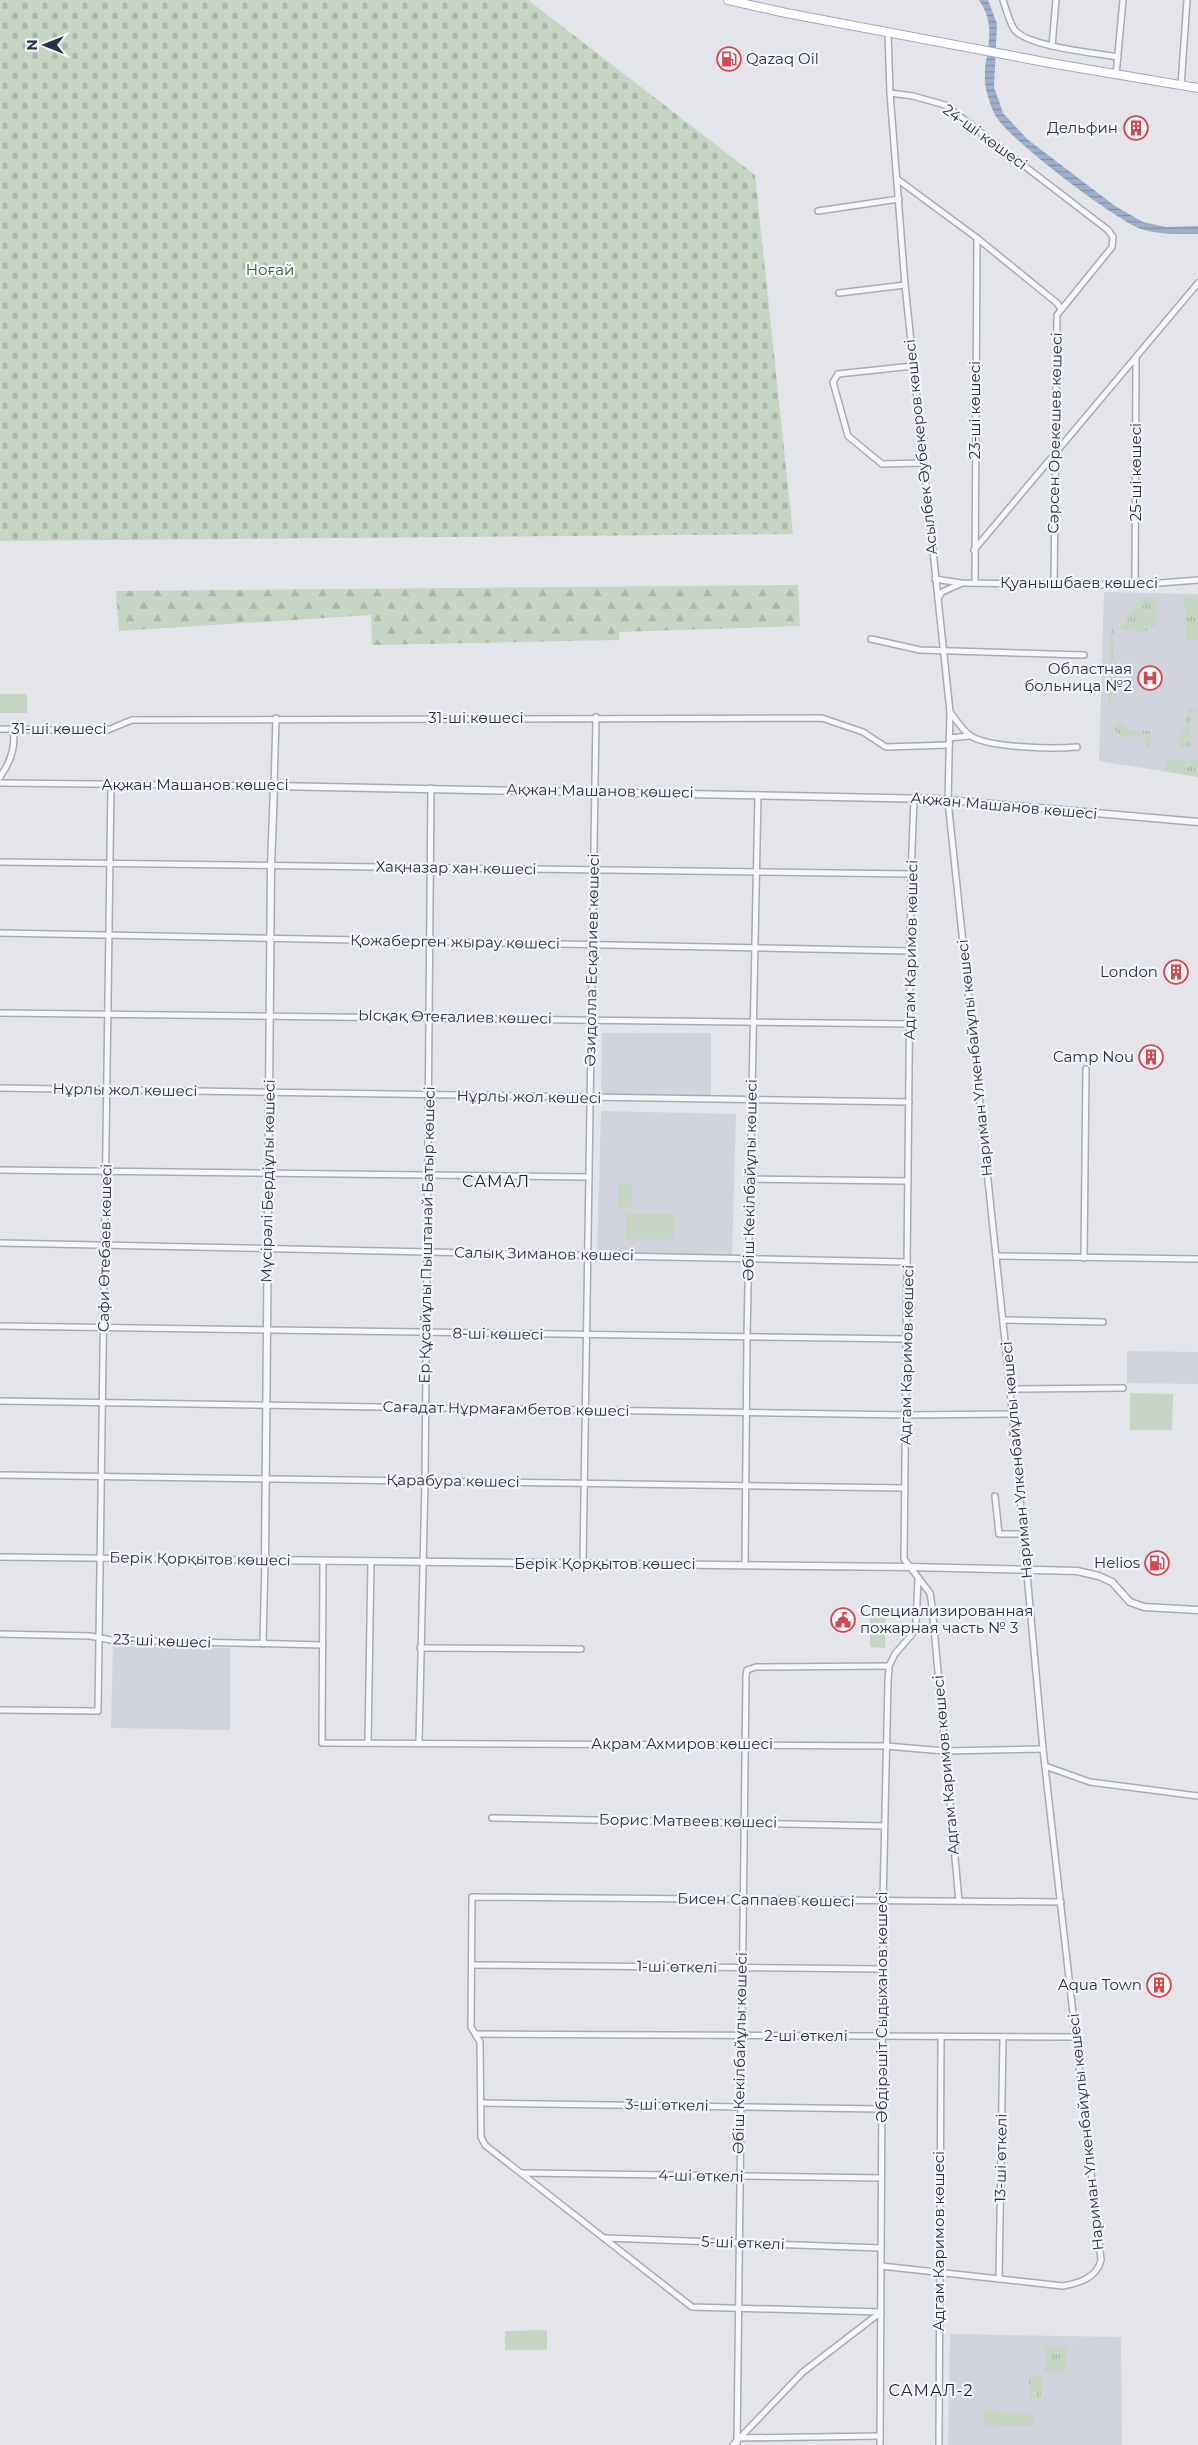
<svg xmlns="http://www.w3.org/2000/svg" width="1198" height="2445" font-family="Montserrat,sans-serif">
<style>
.built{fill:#d1d4dd}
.grass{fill:url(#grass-tufts)}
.forest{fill:url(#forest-firs)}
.cemetery{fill:url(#cemetery-stones)}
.pitch{fill:#c6d5c4}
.water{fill:url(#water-rules)}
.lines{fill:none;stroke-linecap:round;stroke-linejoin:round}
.minor-casing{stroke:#a8abb6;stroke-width:8}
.tertiary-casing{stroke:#a8abb6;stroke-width:9}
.primary-casing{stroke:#a2a8b7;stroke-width:10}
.minor{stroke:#f6f7f9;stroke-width:5}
.tertiary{stroke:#f6f7f9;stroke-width:6}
.primary{stroke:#fff;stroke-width:8}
.labels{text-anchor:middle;stroke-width:4.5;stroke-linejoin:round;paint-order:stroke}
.poi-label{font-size:15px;fill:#2a3144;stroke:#f3f5f8;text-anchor:end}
.street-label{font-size:15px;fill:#2a3144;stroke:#f3f5f8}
.park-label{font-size:15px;fill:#3b6037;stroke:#f3f5f8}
.neighbourhood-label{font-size:16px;letter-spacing:1px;fill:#1c2235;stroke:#f3f5f8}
</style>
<defs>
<pattern id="grass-tufts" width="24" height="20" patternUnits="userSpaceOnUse" patternTransform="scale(1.25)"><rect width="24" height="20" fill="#c6d5c4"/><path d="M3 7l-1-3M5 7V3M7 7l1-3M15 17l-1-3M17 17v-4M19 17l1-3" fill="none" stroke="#aab7aa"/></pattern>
<pattern id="forest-firs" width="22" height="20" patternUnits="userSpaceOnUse" patternTransform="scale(1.25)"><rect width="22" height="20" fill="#c6d5c4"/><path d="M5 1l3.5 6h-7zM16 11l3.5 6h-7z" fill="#aab7aa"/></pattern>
<pattern id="cemetery-stones" width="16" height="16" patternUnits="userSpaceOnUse" patternTransform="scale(1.25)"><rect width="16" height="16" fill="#c6d5c4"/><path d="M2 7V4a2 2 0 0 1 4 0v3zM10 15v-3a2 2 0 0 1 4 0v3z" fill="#aab7aa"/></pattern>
<pattern id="water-rules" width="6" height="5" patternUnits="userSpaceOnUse" patternTransform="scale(1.25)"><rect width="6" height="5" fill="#9eafcb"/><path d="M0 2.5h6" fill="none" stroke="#818fa6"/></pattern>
</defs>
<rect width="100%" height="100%" fill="#e3e5eb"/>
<g class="built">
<path d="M1104 592 1198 594V777L1099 761Z"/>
<path d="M602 1033H711V1096L601 1095Z"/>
<path d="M601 1111 736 1114 732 1256 597 1252Z"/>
<path d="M1127 1351 1198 1352V1384L1127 1383Z"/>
<path d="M113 1646 230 1648V1730L111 1728Z"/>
<path d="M950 2334 1121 2337 1122 2445H948Z"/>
</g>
<g class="grass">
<path d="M1153 597 1156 601V625L1147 631 1122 630 1119 626H1123L1139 598Z"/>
<path d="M1182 598H1196L1198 600V638L1196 640H1187L1185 637V604Z"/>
<path d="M1111 626H1114L1111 706 1108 709Z"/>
<path d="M1198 700V712H1191V748L1180 747V731L1184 729 1186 724 1184 720 1188 709H1198Z"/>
<path d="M1118 722 1129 730 1150 731V748H1146V737H1123L1113 728Z"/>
<path d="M1165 759 1198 760V777L1165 771Z"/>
<rect x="1045" y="2347" width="21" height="25"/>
<path d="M1031 2376H1041V2399H1029V2377Z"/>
</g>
<path class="forest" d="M798 585 800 626 619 632V640L372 645 371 615 119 631 116 591Z"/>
<path class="cemetery" d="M0 0H528L755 175 793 534 0 541Z"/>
<g class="pitch">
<rect x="0" y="694" width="27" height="19"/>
<rect x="618" y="1183" width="14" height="24"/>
<rect x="626" y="1214" width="48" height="25"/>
<path d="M1130 1393 1173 1394 1172 1430H1130Z"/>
<path d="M870 1616H886L885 1648 870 1647Z"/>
<path d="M547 2330V2350H505V2331Z"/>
<path d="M984 2412 1033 2413V2426L984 2425Z"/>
</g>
<path class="water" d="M979 0H988L997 24 994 87 1003 113 1027 139 1115 206 1143 222 1166 227 1198 226V234C1179 234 1160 235 1141 229 1114 219 1013 142 997 118 992 111 988 97 986 89 980 58 1001 32 979 0Z"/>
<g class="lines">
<g class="minor-casing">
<g id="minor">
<path d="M1003 0C1006 9 1009 21 1014 29 1026 47 1097 53 1118 57"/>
<path d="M888 33 890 93 913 96 945 105 1108 230 1113 237 1112 247 1057 315 1054 584"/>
<path d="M1052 46 1056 0"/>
<path d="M1116 75 1123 0"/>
<path d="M1181 86 1187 0"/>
<path d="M897 179 977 238 1057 303 1061 309"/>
<path d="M818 211 899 199"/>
<path d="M839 293 905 285"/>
<path d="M913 366 838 374 833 382 848 436 882 464 923 463"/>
<path d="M974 550 1198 283"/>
<path d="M935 579 961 583 1135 585 1198 580"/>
<path d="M975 583 977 238"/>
<path d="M1135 585 1136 359"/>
<path d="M938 599 942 592 960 584"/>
<path d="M871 639 920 650 1084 655"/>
<path d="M951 713C956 720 963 731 971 736 989 748 1055 749 1077 747"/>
<path d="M0 729 105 731 132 720 822 718 863 732 886 747 949 745"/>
<path d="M949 738 969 736"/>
<path d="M0 777C10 763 16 746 13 729"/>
<path d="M0 783 274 786 276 718"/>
<path d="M914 798 911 874 904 1559 930 1593 932 1606 959 1901"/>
<path d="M0 862 911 874"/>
<path d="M0 933 910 951"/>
<path d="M0 1013 910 1024"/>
<path d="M0 1088 909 1102"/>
<path d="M0 1170 589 1177"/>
<path d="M750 1179 908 1181"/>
<path d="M0 1243 907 1262"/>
<path d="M996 1256 1198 1259"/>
<path d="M1084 1258 1086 1069"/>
<path d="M1003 1320 1103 1322"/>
<path d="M0 1326 907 1339"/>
<path d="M1010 1389 1123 1388"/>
<path d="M0 1401 906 1415 1011 1414"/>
<path d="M0 1475 905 1488"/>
<path d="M995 1496 999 1534H1024"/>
<path d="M0 1557 265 1560 263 1644"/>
<path d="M323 1561 322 1743 886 1746 944 1751 1043 1749"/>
<path d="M583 1563 596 717"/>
<path d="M745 1565 747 1337 758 795"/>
<path d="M0 1634 90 1636 111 1640 323 1645"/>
<path d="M420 1648 581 1649"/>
<path d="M0 1710 98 1711 111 785"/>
<path d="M368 1742 371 1561"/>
<path d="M419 1742 425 1481 431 788"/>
<path d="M1045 1766 1090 1782 1198 1796"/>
<path d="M492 1818 884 1826"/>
<path d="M472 1965 883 1969"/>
<path d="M476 2034 1076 2037"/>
<path d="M482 2103 882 2109"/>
<path d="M522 2173 881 2178"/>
<path d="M605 2238 881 2248"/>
<path d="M881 2266 1063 2286C1079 2283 1097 2278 1101 2260L1043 1749 1010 1389 948 801 950 712 905 285 890 93"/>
<path d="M999 2279 1003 2037"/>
<path d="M881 2312 692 2307 485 2145 481 2137 480 2042 471 2027 472 1897 1061 1902"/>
<path d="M737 2438 880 2436"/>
<path d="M733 2445 803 2372 881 2312"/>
<path d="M737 2445 746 1676 747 1670 756 1667 889 1666"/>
<path d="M880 2445 883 1901 888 1682 889 1666 895 1654 913 1633 916 1624 918 1579"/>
<path d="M939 2445 941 2036"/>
</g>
</g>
<g class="tertiary-casing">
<path id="tertiary" d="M1198 822 936 799 274 786 271 866 265 1560 909 1567 1077 1571 1099 1576 1112 1582 1130 1602 1144 1607 1198 1610"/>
</g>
<g class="primary-casing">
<path id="primary" d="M728 0 786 13 1050 63 1198 88"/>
</g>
<use href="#minor" class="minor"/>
<use href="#tertiary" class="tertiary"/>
<use href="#primary" class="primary"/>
</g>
<defs>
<g id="fuel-ring" transform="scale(1.25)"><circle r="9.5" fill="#f3f5f8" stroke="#d1484e" stroke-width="1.5"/><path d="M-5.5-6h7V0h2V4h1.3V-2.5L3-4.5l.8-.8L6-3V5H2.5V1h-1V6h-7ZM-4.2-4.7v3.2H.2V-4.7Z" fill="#d1484e"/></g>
<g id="building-ring" transform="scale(1.25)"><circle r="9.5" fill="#f3f5f8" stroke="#d1484e" stroke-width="1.5"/><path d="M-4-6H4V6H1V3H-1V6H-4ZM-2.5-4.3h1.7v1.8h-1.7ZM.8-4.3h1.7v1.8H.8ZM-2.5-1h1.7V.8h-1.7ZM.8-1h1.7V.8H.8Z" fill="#d1484e"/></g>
<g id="hospital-ring" transform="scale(1.25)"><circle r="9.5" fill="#f3f5f8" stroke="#d1484e" stroke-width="1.5"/><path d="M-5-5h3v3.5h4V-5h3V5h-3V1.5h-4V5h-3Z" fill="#d1484e"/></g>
<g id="civic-ring" transform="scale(1.25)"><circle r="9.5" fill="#f3f5f8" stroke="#d1484e" stroke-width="1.5"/><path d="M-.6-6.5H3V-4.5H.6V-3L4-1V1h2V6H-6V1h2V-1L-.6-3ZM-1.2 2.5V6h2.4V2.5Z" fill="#d1484e"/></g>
</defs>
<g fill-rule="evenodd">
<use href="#fuel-ring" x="729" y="59"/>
<use href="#building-ring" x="1136" y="128"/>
<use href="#hospital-ring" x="1150" y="678"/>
<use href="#building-ring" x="1176" y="972"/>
<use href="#building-ring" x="1151" y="1057"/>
<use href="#fuel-ring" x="1157" y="1563"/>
<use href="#civic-ring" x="843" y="1620"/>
<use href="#building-ring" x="1159" y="1985"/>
</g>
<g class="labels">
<g class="poi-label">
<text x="746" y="64" text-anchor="start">Qazaq Oil</text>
<text x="1118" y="133">Дельфин</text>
<text x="1132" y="674">Областная<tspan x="1132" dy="17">больница №2</tspan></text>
<text x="1158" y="977">London</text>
<text x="1134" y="1062">Camp Nou</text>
<text x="1140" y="1568">Helios</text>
<text x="860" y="1616" text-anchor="start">Специализированная<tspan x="860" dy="17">пожарная часть № 3</tspan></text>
<text x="1142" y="1990">Aqua Town</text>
</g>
<g class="street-label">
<text transform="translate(985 137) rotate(36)" y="5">24-ші көшесі</text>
<text transform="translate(975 410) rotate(-90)" y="5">23-ші көшесі</text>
<text transform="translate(1055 433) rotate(-89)" y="5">Сәрсен Орекешев көшесі</text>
<text transform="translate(921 447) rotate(-96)" y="5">Асылбек Әубекеров көшесі</text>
<text transform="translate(1136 472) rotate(-90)" y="5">25-ші көшесі</text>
<text x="1079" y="588">Қуанышбаев көшесі</text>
<text x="476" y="723">31-ші көшесі</text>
<text x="59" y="734">31-ші көшесі</text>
<text x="195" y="790">Ақжан Машанов көшесі</text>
<text transform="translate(600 791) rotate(1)" y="5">Ақжан Машанов көшесі</text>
<text transform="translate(1004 806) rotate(5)" y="5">Ақжан Машанов көшесі</text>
<text transform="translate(456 868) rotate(1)" y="5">Хақназар хан көшесі</text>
<text transform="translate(455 942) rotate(1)" y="5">Қожаберген жырау көшесі</text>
<text transform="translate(911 950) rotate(-89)" y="5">Адгам Каримов көшесі</text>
<text transform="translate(592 960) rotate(-89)" y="5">Әзидолла Есқалиев көшесі</text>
<text transform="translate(455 1017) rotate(1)" y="5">Ысқақ Өтеғалиев көшесі</text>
<text transform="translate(975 1058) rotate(-96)" y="5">Нариман Үлкенбайұлы көшесі</text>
<text transform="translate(125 1090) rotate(1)" y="5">Нұрлы жол көшесі</text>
<text transform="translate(529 1097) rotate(1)" y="5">Нұрлы жол көшесі</text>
<text transform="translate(750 1180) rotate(-89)" y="5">Әбіш Кекілбайұлы көшесі</text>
<text transform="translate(268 1181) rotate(-89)" y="5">Мүсірәлі Бердіұлы көшесі</text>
<text transform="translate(427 1235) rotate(-89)" y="5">Ер Құсайұлы Пыштанай Батыр көшесі</text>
<text transform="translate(105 1248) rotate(-89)" y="5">Сафи Өтебаев көшесі</text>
<text transform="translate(544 1254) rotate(1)" y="5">Салық Зиманов көшесі</text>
<text transform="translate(498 1334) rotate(1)" y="5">8-шi көшесi</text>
<text transform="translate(907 1355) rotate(-89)" y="5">Адгам Каримов көшесі</text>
<text transform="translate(506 1409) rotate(1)" y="5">Сағадат Нұрмағамбетов көшесі</text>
<text transform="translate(1017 1460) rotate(-95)" y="5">Нариман Үлкенбайұлы көшесі</text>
<text transform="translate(453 1481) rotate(1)" y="5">Қарабура көшесі</text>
<text transform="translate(200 1559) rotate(1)" y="5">Берік Қорқытов көшесі</text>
<text x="605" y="1569">Берік Қорқытов көшесі</text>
<text transform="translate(162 1641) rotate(2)" y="5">23-шi көшесi</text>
<text x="682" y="1749">Акрам Ахмиров көшесі</text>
<text transform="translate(946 1765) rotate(-95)" y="5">Адгам Каримов көшесі</text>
<text transform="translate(688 1821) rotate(1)" y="5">Борис Матвеев көшесі</text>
<text transform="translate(766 1900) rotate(1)" y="5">Бисен Саппаев көшесі</text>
<text transform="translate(677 1967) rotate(1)" y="5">1-ші өткелі</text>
<text transform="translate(882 2007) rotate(-90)" y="5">Әбдірәшіт Сыдыханов көшесі</text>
<text x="806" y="2041">2-ші өткелі</text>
<text transform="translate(740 2053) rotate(-89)" y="5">Әбіш Кекілбайұлы көшесі</text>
<text transform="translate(667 2105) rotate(1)" y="5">3-ші өткелі</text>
<text transform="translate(1086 2132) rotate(-96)" y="5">Нариман Үлкенбайұлы көшесі</text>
<text transform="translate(1001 2158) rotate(-89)" y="5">13-ші өткелі</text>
<text transform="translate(701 2176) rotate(1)" y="5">4-ші өткелі</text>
<text transform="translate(939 2241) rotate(-90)" y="5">Адгам Каримов көшесі</text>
<text transform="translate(743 2243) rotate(2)" y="5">5-ші өткелі</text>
</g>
<g class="park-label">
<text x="270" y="275">Ноғай</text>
</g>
<g class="neighbourhood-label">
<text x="496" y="1187">САМАЛ</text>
<text x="931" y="2396">САМАЛ-2</text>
</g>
</g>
<g transform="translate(45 45) rotate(270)" stroke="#f3f5f8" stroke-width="4" paint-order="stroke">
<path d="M0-4L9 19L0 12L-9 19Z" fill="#2a3144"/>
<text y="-8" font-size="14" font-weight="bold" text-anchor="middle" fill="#2a3144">N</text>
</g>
</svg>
